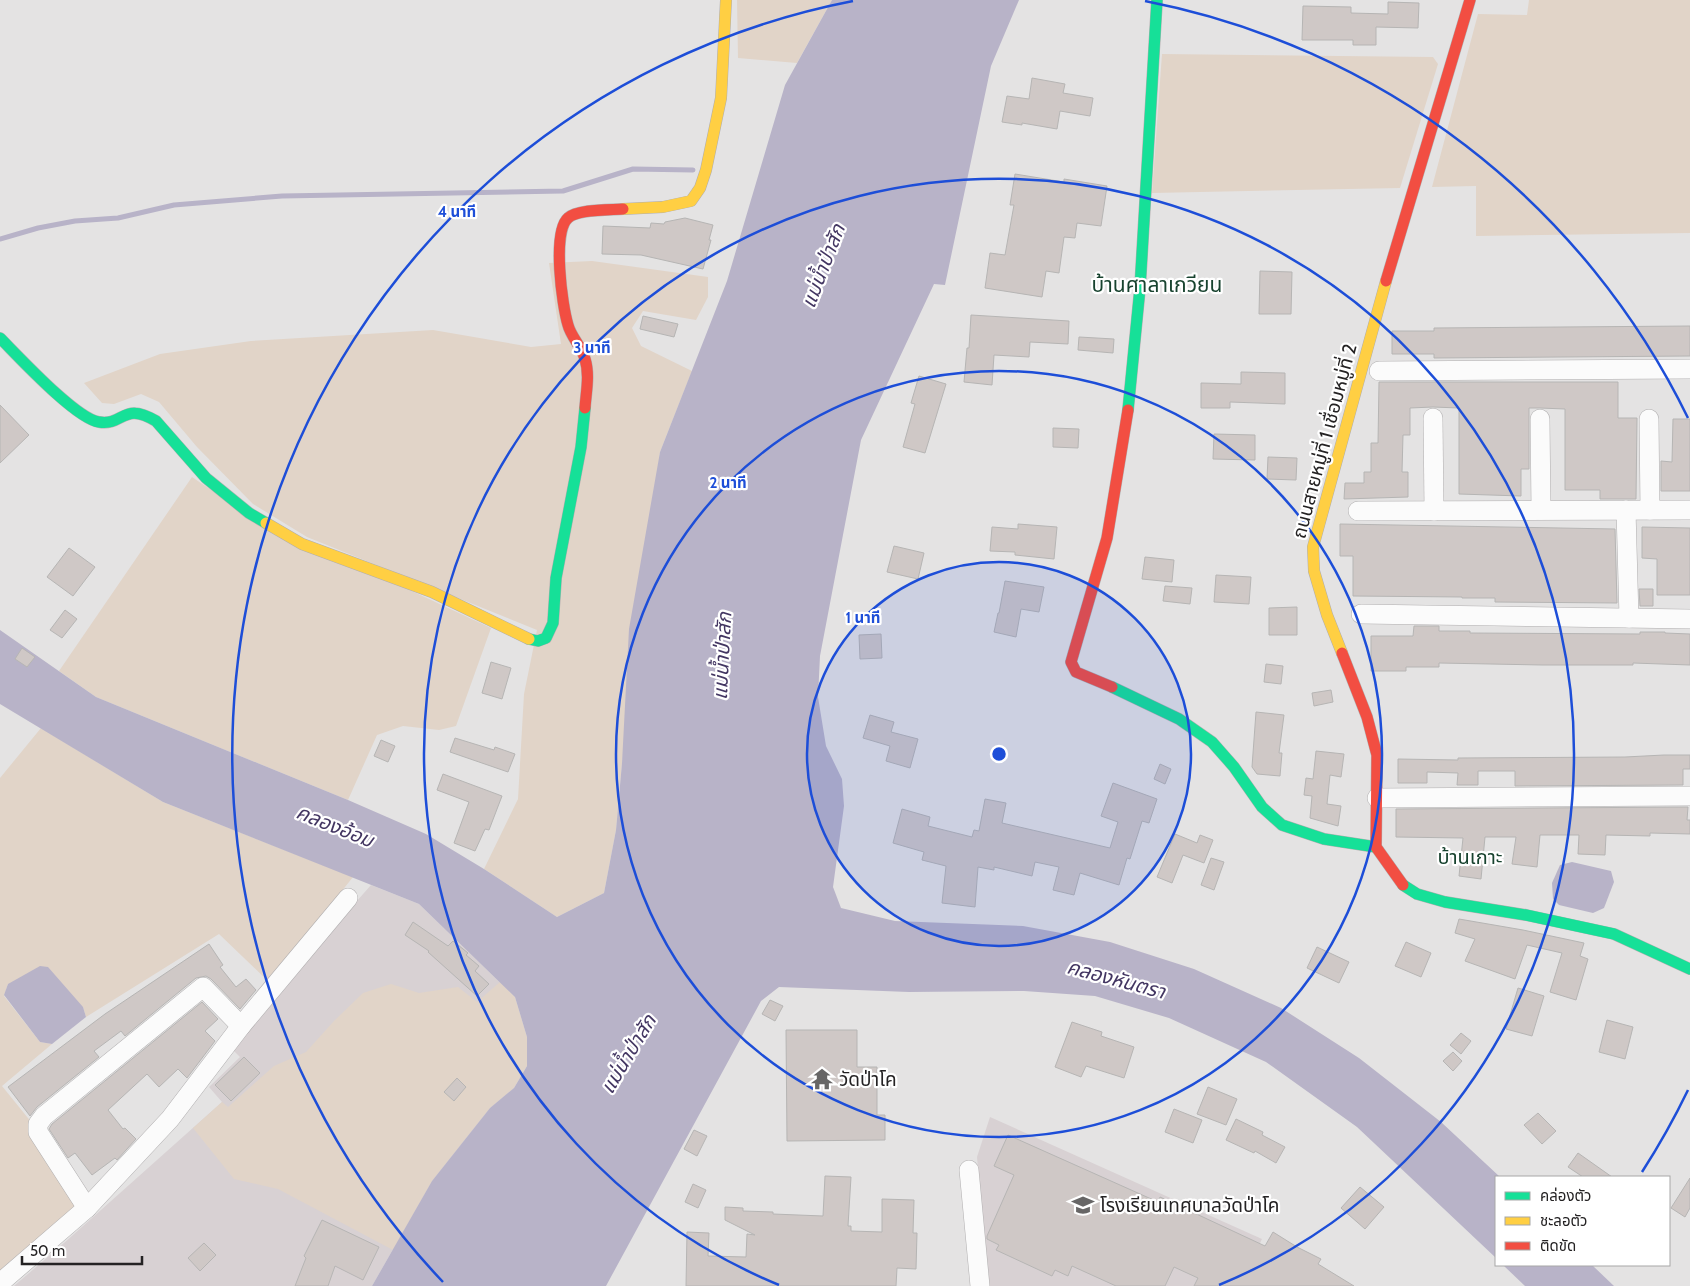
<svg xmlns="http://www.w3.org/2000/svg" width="1690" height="1286" font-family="Cabin,'Noto Sans Thai',sans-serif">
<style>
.built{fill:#d8d1d3}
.green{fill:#e1d4c8}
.water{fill:#b8b3c8}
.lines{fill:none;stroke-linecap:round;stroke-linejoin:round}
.stream{stroke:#b8b3c8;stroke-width:5}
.building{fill:#cfc8c6;stroke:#b6b5b4}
.street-casing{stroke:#b0aeaf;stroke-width:20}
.fast-casing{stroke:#b0aeaf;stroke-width:12}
.slow-casing{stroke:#b0aeaf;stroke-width:12}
.jam-casing{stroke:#b0aeaf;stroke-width:12}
.street{stroke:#fbfbfb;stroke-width:19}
.fast{stroke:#16e098;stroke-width:11}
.slow{stroke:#ffcf43;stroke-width:11}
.jam{stroke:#f24e42;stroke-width:11}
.ring{fill:none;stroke:#1d4ed8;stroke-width:2.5}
.labels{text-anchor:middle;stroke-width:4.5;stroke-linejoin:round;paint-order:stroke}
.street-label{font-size:19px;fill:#242223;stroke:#fff}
.poi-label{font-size:19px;fill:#242223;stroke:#fff;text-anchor:start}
.water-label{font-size:20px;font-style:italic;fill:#433662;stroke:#fff}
.neighbourhood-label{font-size:20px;fill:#18432f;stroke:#fff}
.quarter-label{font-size:21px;fill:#18432f;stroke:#fff}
.centre{fill:#1d4ed8;stroke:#fff;stroke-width:2.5}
.ring-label{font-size:15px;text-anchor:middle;font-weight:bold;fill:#1d4ed8;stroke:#fff;stroke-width:4.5;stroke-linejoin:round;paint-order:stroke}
</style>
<rect width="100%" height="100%" fill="#e4e3e3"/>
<g class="built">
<path d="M371 885 419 904 515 997 514 1088 490 1108 432 1181 372 1286H14L64 1243 222 1102 209 1087 240 1057 231 1048 247 1026Z"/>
<path d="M990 1117 1262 1239 1239 1286H989L977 1157Z"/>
</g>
<g class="green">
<path d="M737 0H832L797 63 738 58Z"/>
<path d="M1529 0H1690V233L1476 236V186L1432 187 1478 14 1527 15Z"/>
<path d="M1162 54 1433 57 1438 64 1400 188 1152 193Z"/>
<path d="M592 261 708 277V297L696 320 643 311 632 328 641 346 692 371 660 452 622 763 616 830 604 893 557 917 484 869 518 799 524 694 537 630 307 537 253 504 197 447 159 402 141 394 114 404 102 403 84 383 160 354 251 341 433 330 531 347 561 344 549 263Z"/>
<path d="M192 477 245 513 491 628 456 726 439 730 403 726 377 735 348 800 96 697 59 671Z"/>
<path d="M41 728 163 802 353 877 269 982 219 934 86 1017 83 1007 8 984 4 996 40 1042 52 1044 2 1086 32 1123 77 1204 0 1273V778Z"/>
<path d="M500 982 515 997 527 1037V1066L514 1088 490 1108 432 1181 393 1250 278 1189 234 1179 193 1128 222 1102 228 1107 274 1066 306 1052 334 1021 363 993 391 984 419 993 458 987 477 1002Z"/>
</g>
<g class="water">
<path d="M832 0H1019L991 66 945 285 934 284 861 440 820 656 818 697 826 746 842 779 844 806 833 887 841 908 895 921 1023 926 1110 942 1194 969 1281 1008 1359 1058 1441 1122 1500 1177H1496V1258L1357 1127 1266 1062 1169 1018 1095 996 1024 991 909 992 779 987 761 1001 606 1286H372L432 1181 490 1108 514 1088 527 1066V1037L515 997 419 904 163 802 0 704V630L96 697 348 800 426 834 484 869 557 917 604 893 616 830 622 763 629 629 660 452 727 281 785 85Z"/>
<path d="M1572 862 1611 871 1614 882 1604 908 1593 913 1559 905 1553 899 1552 883 1560 865Z"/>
<path d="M40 966 48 967 83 1007 86 1017 52 1044 40 1042 4 995 8 984Z"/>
<path d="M1503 1265H1592L1614 1286H1525Z"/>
</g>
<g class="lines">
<path class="stream" d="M0 239 38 228 75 221 118 218 174 205 282 196 563 191 633 169 693 170"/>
</g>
<g class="building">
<path d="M1388 2 1419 3 1418 28 1376 27V45H1353V40H1302L1303 6 1351 7V13L1388 14Z"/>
<path d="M1032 78 1065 84 1063 93 1093 98 1090 116 1060 111 1057 129 1022 123V125L1002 122 1007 96 1029 99Z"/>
<path d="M1015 174 1064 182V179L1107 186 1101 226 1077 223 1075 238 1064 237 1059 273 1046 271 1042 297 985 288 990 253 1005 255 1014 205H1010Z"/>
<path d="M685 218 713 225 709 240H711L703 269 641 255 602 254 603 226 650 228 651 223 664 224 665 222Z"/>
<path d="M1260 271 1292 272 1291 314H1259Z"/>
<path d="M971 315 1069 321 1068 344 1030 342 1029 357 994 355 992 385 964 382 967 348H969Z"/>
<path d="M643 316 678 324 674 337 640 329Z"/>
<path d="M1690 326V356L1434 358V354H1392V331H1434V328Z"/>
<path d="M1079 337 1114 339 1113 353 1078 350Z"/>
<path d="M1241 372 1285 373V404L1230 402V408H1201V383L1241 384Z"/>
<path d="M919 376 946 384 925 453 903 447 915 404 911 403Z"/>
<path d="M1379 382H1618V418H1637L1636 499H1600V490H1565V409L1540 408H1529V469H1521V496L1459 494V408L1433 407 1410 408V435H1403L1402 472H1408V497L1344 499 1345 483H1364V472H1371V443H1378Z"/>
<path d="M0 405 29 435 0 463Z"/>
<path d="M1673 419H1690V491H1661V461L1672 462Z"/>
<path d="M1053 428 1079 429 1078 448 1053 447Z"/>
<path d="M1214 434 1255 435V460L1213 459Z"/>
<path d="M1268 457 1297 458 1296 480 1267 479Z"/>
<path d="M1018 524 1057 527 1054 559 1015 555V552L990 551 992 527 1018 529Z"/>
<path d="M1340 524 1615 529 1617 603 1495 602V598H1462V597L1353 596V556H1340Z"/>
<path d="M1642 527 1690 528V595H1657V559L1642 558Z"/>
<path d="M894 546 924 553 918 579 887 572Z"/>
<path d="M69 548 95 567 73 596 47 577Z"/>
<path d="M1145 557 1174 560 1172 582 1142 579Z"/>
<path d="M1216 575 1251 577 1249 604 1214 602Z"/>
<path d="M1005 581 1044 587 1039 612 1021 609 1016 637 994 632 998 613H999Z"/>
<path d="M1165 586 1192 588 1190 604 1163 601Z"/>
<path d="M1639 589H1653V606H1640Z"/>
<path d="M1297 607V635H1269V608Z"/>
<path d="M65 610 77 619 62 638 50 630Z"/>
<path d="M1414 626H1439V631H1470V633L1640 634V632H1665V633L1690 634V665L1633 663V665H1542L1439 663V667H1406V671H1371V636H1413Z"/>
<path d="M881 634 882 658 860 659 859 635Z"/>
<path d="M22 648 35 657 27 667 15 659Z"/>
<path d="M491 662 511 668 502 699 482 693Z"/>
<path d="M1266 664 1283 666 1281 684 1264 682Z"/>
<path d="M1331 690 1333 702 1314 706 1312 693Z"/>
<path d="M1256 712 1284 715 1279 753H1282L1280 776 1257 774 1252 767Z"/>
<path d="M870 715 894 722 891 732 918 739 910 768 886 761 890 746 863 738Z"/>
<path d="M455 738 494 750 495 747 515 754 508 772 450 752Z"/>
<path d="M381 740 395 746 388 762 374 756Z"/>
<path d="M1316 751 1344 754 1341 777 1330 775 1327 804 1341 806 1338 826 1310 818 1312 796 1304 795 1306 778 1313 779Z"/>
<path d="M1664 755H1690V769H1683V785L1515 786V771H1478V785H1457L1458 773 1427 772V783H1398V759L1458 760V758L1625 757Z"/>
<path d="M1160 764 1171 769 1165 784 1154 779Z"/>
<path d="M443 774 502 796 489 830 485 829 475 851 454 843 469 802 437 790Z"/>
<path d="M1113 783 1157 799 1149 823 1142 821 1130 859 1127 858 1119 885 1080 873 1074 895 1053 890 1059 867 1035 862 1032 876 994 867V870L978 867 975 907 942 903 946 866 922 860 924 852 893 843 902 809 930 817 928 826 972 837 974 830 979 831 985 799 1006 803 1002 823 1110 848 1118 822 1101 816Z"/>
<path d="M1688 807 1687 820H1690V834L1650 833V836L1606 835 1605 855 1578 854 1579 835H1540L1537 867 1512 864 1516 837H1485L1481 879 1459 876 1463 838 1396 837V809Z"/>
<path d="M1175 834 1197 843 1200 835 1213 840 1204 863 1183 855 1172 883 1157 877Z"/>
<path d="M1211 858 1224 862 1214 890 1201 885Z"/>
<path d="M1459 919 1523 930 1584 943 1580 956 1588 959 1576 1000 1550 992 1562 953 1527 945 1515 979 1465 961 1475 939 1455 933Z"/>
<path d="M413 922 448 946 453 941 468 953 466 955 479 966 475 971 489 984 477 996 428 952 429 951 405 935Z"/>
<path d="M1406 942 1431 953 1421 977 1395 966Z"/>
<path d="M209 944 223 965 220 967 236 987 246 979 256 990 240 1009 211 979 206 976 196 978 125 1036 121 1031 94 1051 99 1057 37 1107 30 1116 8 1087 105 1014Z"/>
<path d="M1317 947 1349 962 1339 983 1307 968Z"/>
<path d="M1518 988 1544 996 1532 1036 1506 1029Z"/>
<path d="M770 1000 783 1006 775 1021 762 1014Z"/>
<path d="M202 1002 218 1019 205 1031 215 1041 187 1078 178 1069 159 1087 147 1074 108 1110 123 1129 125 1128 136 1139 117 1160 115 1158 92 1175 75 1153 68 1158 49 1129 52 1124Z"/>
<path d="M1607 1020 1633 1027 1625 1059 1599 1052Z"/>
<path d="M1072 1022 1102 1032 1101 1036 1134 1047 1124 1078 1086 1066 1081 1077 1055 1067Z"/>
<path d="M786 1030H857V1067H877V1115H885V1140L787 1141Z"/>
<path d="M1461 1033 1471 1041 1461 1054 1450 1045Z"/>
<path d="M1453 1052 1462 1061 1453 1071 1443 1061Z"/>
<path d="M244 1057 260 1073 231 1101 215 1085Z"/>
<path d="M457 1078 466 1087 454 1101 444 1092Z"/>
<path d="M1208 1087 1237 1099 1226 1125 1197 1114Z"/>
<path d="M1174 1109 1202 1120 1193 1143 1165 1132Z"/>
<path d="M1538 1113 1556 1131 1542 1144 1524 1125Z"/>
<path d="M1236 1119 1263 1132 1262 1135 1285 1147 1276 1163 1255 1151 1254 1153 1226 1140Z"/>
<path d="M694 1130 707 1136 697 1156 684 1149Z"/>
<path d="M1008 1135 1158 1202 1160 1197 1265 1246 1273 1232 1297 1247 1321 1259 1318 1264 1354 1286H1194L1198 1278 1174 1267 1165 1286H1116L1072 1266 1068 1276 1055 1270 1052 1276 996 1250 999 1245 987 1239V1236L1014 1175 994 1166Z"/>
<path d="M1578 1153 1612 1177H1583L1568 1167Z"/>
<path d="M825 1176 851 1177 848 1226H851V1231L882 1232V1199L914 1200 913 1233H917L916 1269 897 1268 896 1286H686L687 1232 709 1233 708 1256 746 1257 747 1234 755 1235 725 1220V1207L743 1208V1211L773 1212V1214L823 1216Z"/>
<path d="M1690 1178V1208L1685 1217 1671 1208Z"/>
<path d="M693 1184 706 1190 698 1208 685 1202Z"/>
<path d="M1360 1187 1384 1207 1365 1229 1341 1208Z"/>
<path d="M322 1220 379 1247 363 1280 335 1266 328 1286H295L306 1258 304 1256Z"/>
<path d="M204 1243 216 1255 200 1271 188 1258Z"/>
</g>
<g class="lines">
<g class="street-casing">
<g id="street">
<path d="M1379 371 1690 369"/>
<path d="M1433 418 1434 511"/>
<path d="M1540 419 1541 510"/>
<path d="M1649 419 1650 510"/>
<path d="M1626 510 1629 618"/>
<path d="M1358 511 1690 510"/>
<path d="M1361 614 1690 619"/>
<path d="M1377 798 1690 796"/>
<path d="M969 1170 980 1286"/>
<path d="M87 1208 38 1132V1124L44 1116 203 987 241 1026"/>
<path d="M0 1283 87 1208 170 1119 241 1026 348 898"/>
</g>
</g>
<g class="fast-casing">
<g id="fast">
<path d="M0 338C18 356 76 419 99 422 124 426 123 401 156 421L206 478 249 513 266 523"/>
<path d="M1128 410 1140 288 1157 0"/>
<path d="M529 639 538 641 546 638 553 623 556 578 581 447 585 408"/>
<path d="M1112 687 1179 719 1212 742 1234 767 1262 807 1282 825 1324 839 1376 847"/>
<path d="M1403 885 1417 894 1445 902 1526 915 1614 934 1690 969"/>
</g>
</g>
<g class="slow-casing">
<g id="slow">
<path d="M623 209 663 207 691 201 700 188 706 170 721 98 726 0"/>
<path d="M266 523 302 544 432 592 529 639"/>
<path d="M1342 653 1327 615 1314 571 1313 547 1386 281"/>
</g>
</g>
<g class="jam-casing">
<g id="jam">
<path d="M1386 281 1470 0"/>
<path d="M585 408C586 392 590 375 585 359 582 347 571 337 568 325 562 305 552 232 568 218 577 209 610 210 623 209"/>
<path d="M1342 653 1367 717 1377 755 1376 847 1403 885"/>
<path d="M1112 687 1076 672 1071 662 1107 538 1128 410"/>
</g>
</g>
<use href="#street" class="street"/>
<use href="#fast" class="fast"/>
<use href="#slow" class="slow"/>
<use href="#jam" class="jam"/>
</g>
<circle cx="999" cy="754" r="192" fill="#1d4ed8" fill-opacity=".12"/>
<g class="ring">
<circle cx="999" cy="754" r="192"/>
<circle cx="999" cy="754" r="383"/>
<path d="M779 1285A575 575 0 1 1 1219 1285"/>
<path d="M1688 1090A767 767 0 0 1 1642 1172M443 1282A767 767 0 0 1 853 1M1145 1A767 767 0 0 1 1688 418"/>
</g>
<defs>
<g id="temple-bare" transform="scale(1.725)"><path d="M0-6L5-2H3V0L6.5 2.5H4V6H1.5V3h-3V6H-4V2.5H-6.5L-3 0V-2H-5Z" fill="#676666" stroke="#fff" stroke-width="2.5" paint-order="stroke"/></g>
<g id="school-bare" transform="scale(1.725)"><path d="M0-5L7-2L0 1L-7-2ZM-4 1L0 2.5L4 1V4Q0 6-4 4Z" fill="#676666" stroke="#fff" stroke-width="2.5" paint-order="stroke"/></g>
</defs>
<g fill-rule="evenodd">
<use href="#temple-bare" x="822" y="1079"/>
<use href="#school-bare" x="1083" y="1205"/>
</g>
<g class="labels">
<g class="street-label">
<text transform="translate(1324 441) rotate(-75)" y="7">ถนนสายหมู่ที่ 1 เชื่อมหมู่ที่ 2</text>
</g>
<g class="poi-label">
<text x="839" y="1086">วัดป่าโค</text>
<text x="1100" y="1212">โรงเรียนเทศบาลวัดป่าโค</text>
</g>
<g class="water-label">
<text transform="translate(823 266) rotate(-69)" y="7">แม่น้ำป่าสัก</text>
<text transform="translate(722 656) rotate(-87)" y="7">แม่น้ำป่าสัก</text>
<text transform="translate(335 826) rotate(22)" y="7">คลองอ้อม</text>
<text transform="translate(1116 979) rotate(15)" y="7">คลองหันตรา</text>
<text transform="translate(628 1054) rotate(-59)" y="7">แม่น้ำป่าสัก</text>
</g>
<g class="neighbourhood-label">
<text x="1470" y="864">บ้านเกาะ</text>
</g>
<g class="quarter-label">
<text x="1157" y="292">บ้านศาลาเกวียน</text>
</g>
</g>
<circle cx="999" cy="754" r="8" class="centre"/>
<g class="ring-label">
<text x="457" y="217">4 นาที</text>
<text x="592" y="353">3 นาที</text>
<text x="728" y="488">2 นาที</text>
<text x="863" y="623">1 นาที</text>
</g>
<rect x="1495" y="1176" width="175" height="90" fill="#ffffff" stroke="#a7a7a7"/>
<rect x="1505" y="1192" width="25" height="8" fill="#16e098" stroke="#a7a7a7"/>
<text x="1540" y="1201" font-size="15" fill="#242223">คล่องตัว</text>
<rect x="1505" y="1217" width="25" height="8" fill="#ffcf43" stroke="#a7a7a7"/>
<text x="1540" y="1226" font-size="15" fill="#242223">ชะลอตัว</text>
<rect x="1505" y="1242" width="25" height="8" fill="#f24e42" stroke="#a7a7a7"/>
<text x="1540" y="1251" font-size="15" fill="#242223">ติดขัด</text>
<path d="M22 1256v8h120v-8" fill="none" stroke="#242223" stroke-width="2.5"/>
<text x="30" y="1256" font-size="15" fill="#242223" stroke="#ffffff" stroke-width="4" paint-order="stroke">50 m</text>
</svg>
